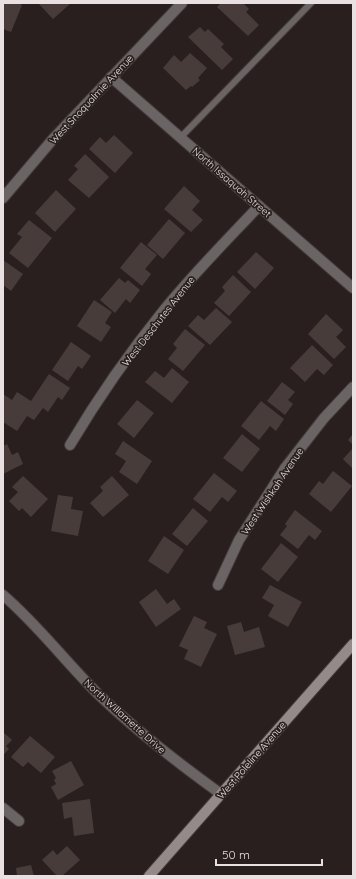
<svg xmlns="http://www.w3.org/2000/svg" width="356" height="879" font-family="Quicksand,sans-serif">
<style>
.building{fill:#483c3b}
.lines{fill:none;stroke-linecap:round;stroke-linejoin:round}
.lane-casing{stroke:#453a3a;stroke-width:8}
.street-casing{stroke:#453a3a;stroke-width:12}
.secondary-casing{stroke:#453a3a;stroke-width:12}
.lane{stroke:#6a6464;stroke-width:6}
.street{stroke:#6a6464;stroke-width:10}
.secondary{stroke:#938a89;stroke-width:10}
.labels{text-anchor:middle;stroke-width:3.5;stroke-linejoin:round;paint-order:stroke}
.street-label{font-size:10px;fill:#e9e1e1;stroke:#2a1f1f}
</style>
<rect width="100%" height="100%" fill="#2a1f1f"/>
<g class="building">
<path d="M3 3H18L22 5 11 32 3 29Z"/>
<path d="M38 3H71L53 19Z"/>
<path d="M221 3H243L249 9 246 12 259 25 248 36 217 7Z"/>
<path d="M200 27 205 32 208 29 224 44 221 47 233 59 222 70 188 37Z"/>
<path d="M190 53 207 68 198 78 200 80 192 87 191 86 186 90 163 68 174 55 181 62Z"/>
<path d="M114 135 133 153 115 173 89 149 100 137 106 143Z"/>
<path d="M85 154 109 177 89 198 68 180 78 169 74 166Z"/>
<path d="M184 186 200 201 192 210 203 220 191 232 164 209Z"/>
<path d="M56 190 76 209 55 232 35 213Z"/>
<path d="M169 219 185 233 163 259 147 245Z"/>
<path d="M29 220 52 238 28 268 9 253 22 237 17 234Z"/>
<path d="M141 242 157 255 145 269 151 274 142 286 120 268Z"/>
<path d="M256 252 274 268 255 289 237 272Z"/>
<path d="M3 260 23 274 11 291 3 285Z"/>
<path d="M233 275 251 292 229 316 214 303 225 291 222 287Z"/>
<path d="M119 278 125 283 128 280 140 290 130 303 126 299 115 313 100 300Z"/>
<path d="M94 300 112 312 105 323 111 327 101 342 77 326Z"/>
<path d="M216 308 232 322 210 345 188 326 198 315 204 320Z"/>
<path d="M326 314 343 330 336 337 346 347 334 359 308 334Z"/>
<path d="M185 329 205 345 183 371 168 359 177 348 173 344Z"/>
<path d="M71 342 91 356 82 369 78 366 68 381 52 370Z"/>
<path d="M312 345 333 365 324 375 317 369 305 382 290 368Z"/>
<path d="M172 368 189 382 172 403 145 382 155 371 164 378Z"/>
<path d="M49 374 70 388 62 400 58 397 48 412 43 408 34 420 27 416 17 431 3 422V413L4 411 3 410V394L12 400 17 392 31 401Z"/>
<path d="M282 382 295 392 288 400 293 404 285 415 267 401Z"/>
<path d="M137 400 154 413 134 438 117 424Z"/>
<path d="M261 401 284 419 276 431 270 426 259 440 241 426Z"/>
<path d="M242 434 260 449 242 472 223 458Z"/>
<path d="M353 434V445L348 440Z"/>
<path d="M123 441 152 461 137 484 119 472 126 461 115 454Z"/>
<path d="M7 444 12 455 18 452 23 464 3 474V446Z"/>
<path d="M353 448V469L343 459Z"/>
<path d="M333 471 352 486 331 512 309 494 319 481 323 484Z"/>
<path d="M214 473 237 491 228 502 222 497 210 512 193 499Z"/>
<path d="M23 476 48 499 31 517 22 508 19 511 9 501 18 492 12 487Z"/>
<path d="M112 476 129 495 103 517 90 503 103 491 100 487Z"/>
<path d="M58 495 73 497 71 509 83 511 78 536 51 531Z"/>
<path d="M193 508 208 521 187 546 172 534Z"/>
<path d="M295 510 322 531 315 540 309 535 298 549 280 535 287 526 285 524Z"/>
<path d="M164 536 184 550 168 574 148 561Z"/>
<path d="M281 543 298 557 278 582 261 569Z"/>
<path d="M270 585 302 602 288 627 268 616 274 605 262 598Z"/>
<path d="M156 589 167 604 174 599 181 609 156 627 139 602Z"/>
<path d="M194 616 207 622 204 628 217 634 201 667 184 659 188 650 179 646Z"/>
<path d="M241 622 244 632 259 627 265 647 235 655 227 626Z"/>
<path d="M3 732 12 740 6 746 9 749 3 755Z"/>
<path d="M30 736 55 757 41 773 28 762 23 767 11 757Z"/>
<path d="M71 761 84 785 58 800 51 787 56 784 54 780 56 778 52 771Z"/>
<path d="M90 799 94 833 74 836 72 817 64 819 62 803Z"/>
<path d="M67 846 80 860 62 876H57L42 860 53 850 57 855Z"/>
<path d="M31 865 34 876H17L16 868Z"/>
</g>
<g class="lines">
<g class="lane-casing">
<path id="lane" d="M181 137 311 3"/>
</g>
<g class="street-casing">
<g id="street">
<path d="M111 77 353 288"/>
<path d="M3 198 53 139 182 3"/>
<path d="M70 445C98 398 130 352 164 310 194 273 227 240 259 206"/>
<path d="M218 585 239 540 285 468 324 418 353 387"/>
<path d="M3 595C37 624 64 660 96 692 134 729 178 763 221 794"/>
<path d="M3 808 19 821"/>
</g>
</g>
<g class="secondary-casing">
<path id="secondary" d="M149 876 353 644"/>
</g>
<use href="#lane" class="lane"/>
<use href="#street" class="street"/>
<use href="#secondary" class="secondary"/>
</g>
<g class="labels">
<g class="street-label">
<text transform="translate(91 99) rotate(-47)" y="4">West Snoqualmie Avenue</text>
<text transform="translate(232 182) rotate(41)" y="4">North Issaquah Street</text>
<text transform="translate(158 321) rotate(-52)" y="4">West Deschutes Avenue</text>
<text transform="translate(272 491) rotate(-56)" y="4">West Wishkah Avenue</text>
<text transform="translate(125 716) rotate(42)" y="4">North Willamette Drive</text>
<text transform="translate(251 760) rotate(-49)" y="4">West Poleline Avenue</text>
</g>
</g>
<rect width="356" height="879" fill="none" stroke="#e9e1e1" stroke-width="8"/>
<path d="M216 859v6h106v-6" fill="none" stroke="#e9e1e1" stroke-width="2"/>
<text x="222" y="859" font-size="12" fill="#e9e1e1" stroke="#2a1f1f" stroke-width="3" paint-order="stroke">50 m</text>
</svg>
